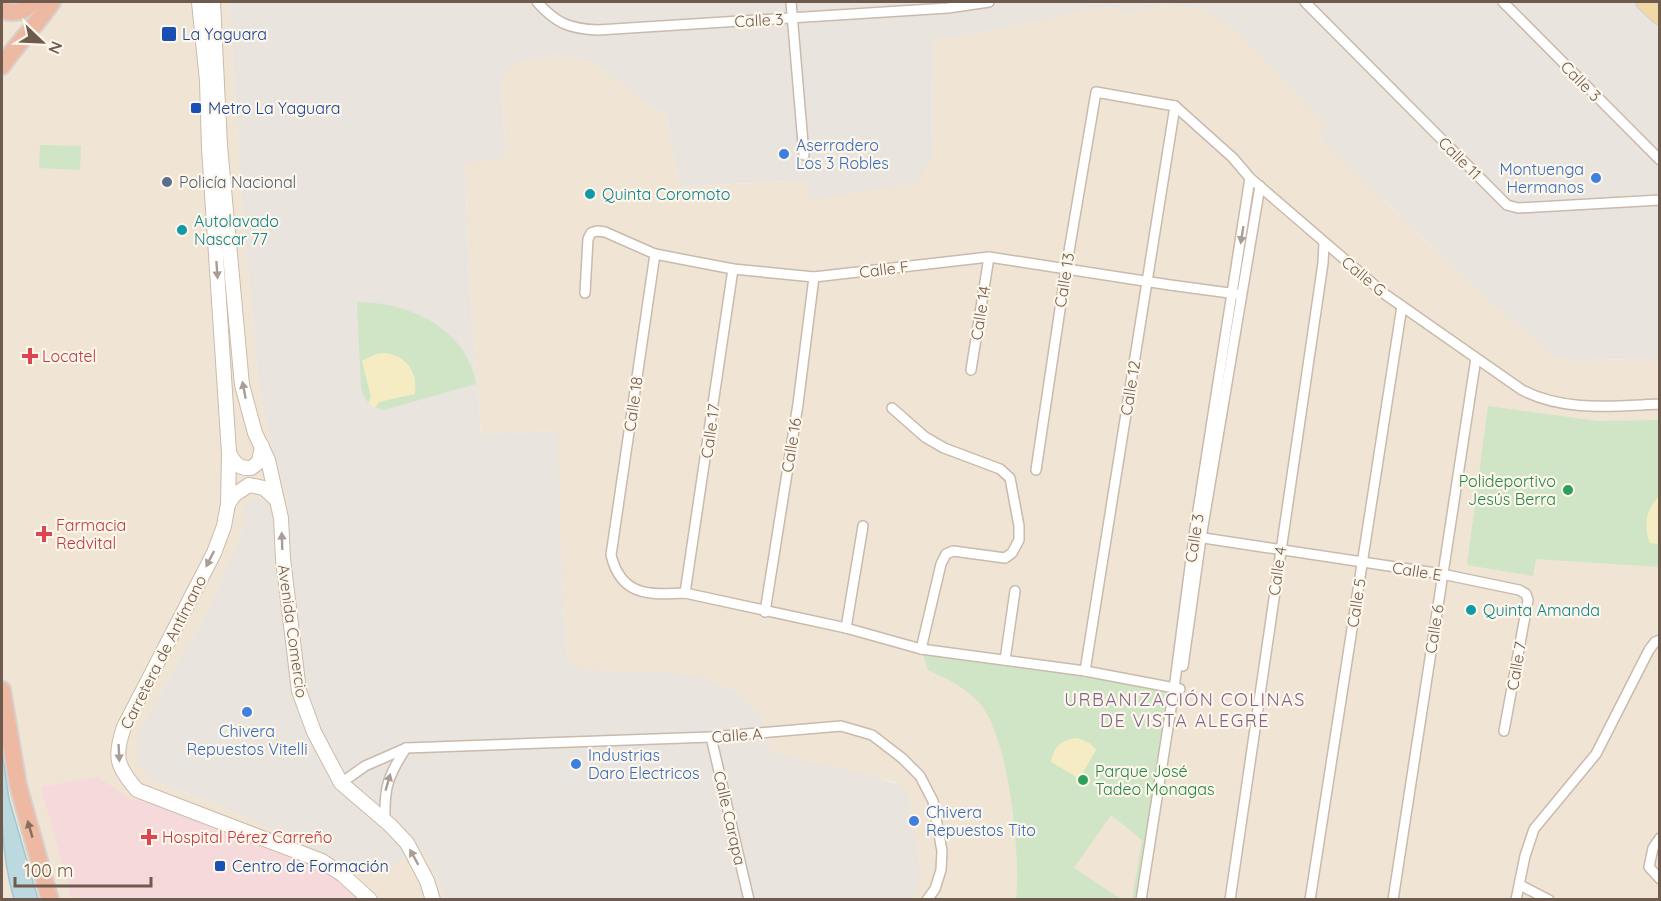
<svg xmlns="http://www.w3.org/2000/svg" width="1661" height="901" font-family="Quicksand,sans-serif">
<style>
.residential{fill:#f0e4d4}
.industrial{fill:#e9e4de}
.medical{fill:#f6d9db}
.green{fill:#d0e5c5}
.sand{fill:#f5ecc3}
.water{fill:#bcd9e0;stroke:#a3c8d1;stroke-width:1.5}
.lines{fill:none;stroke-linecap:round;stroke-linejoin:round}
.minor-casing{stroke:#c9baac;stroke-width:12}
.secondary-casing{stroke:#ccbbab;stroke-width:16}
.primary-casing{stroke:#d7d1cd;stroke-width:18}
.motorway-casing{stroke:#d7d1cd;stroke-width:20}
.minor{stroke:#fff;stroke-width:9}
.secondary{stroke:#fff;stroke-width:14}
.primary{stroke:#f1d8a4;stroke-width:15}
.motorway{stroke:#edb9a2;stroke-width:16}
.oneway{fill:#a99d94}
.oneway2{fill:#886e5e}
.transit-dot{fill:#1a4fb4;stroke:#fdf6ea;stroke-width:2}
.shop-dot{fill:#3f7fe0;stroke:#fdf6ea;stroke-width:2}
.service-dot{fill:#5c6f8a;stroke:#fdf6ea;stroke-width:2}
.culture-dot{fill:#0f9aa8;stroke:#fdf6ea;stroke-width:2}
.health-dot{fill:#e0444e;stroke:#fdf6ea;stroke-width:2}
.leisure-dot{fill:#2e9e5b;stroke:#fdf6ea;stroke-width:2}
.labels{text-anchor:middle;stroke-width:4.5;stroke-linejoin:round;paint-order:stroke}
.street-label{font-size:16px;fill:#6f5b4d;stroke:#fdf6ea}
.transit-label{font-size:16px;fill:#164399;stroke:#fdf6ea;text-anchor:start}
.shop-label{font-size:16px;fill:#366cbe;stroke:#fdf6ea;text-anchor:start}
.service-label{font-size:16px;fill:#4e5e75;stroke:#fdf6ea;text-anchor:start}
.culture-label{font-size:16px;fill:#0d838f;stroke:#fdf6ea;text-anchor:start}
.health-label{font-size:16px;fill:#be3a42;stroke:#fdf6ea;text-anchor:start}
.leisure-label{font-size:16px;fill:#27864d;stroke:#fdf6ea;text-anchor:end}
.neighbourhood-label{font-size:18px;letter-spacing:1.5px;fill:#80658c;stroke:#fdf6ea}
</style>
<rect width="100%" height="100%" fill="#f9f2e5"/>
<g class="residential">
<path d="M2 2H229L243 214 258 377 264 416 291 509 279 512 271 501 260 497 245 503 246 523 210 606 144 723 137 750 139 762 149 779 212 802 293 838 383 873 422 847 447 899 2 900Z"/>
<path d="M1154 6 1194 8 1205 11 1237 29 1329 128 1320 138 1456 270 1554 356 1571 360 1659 359V899H911L917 890 920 866 908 795 895 782 770 752 767 728 753 707 739 694 726 687 707 679 582 670 573 665 567 655 564 624 556 431 481 434 469 280 465 162 506 156 501 86 504 74 510 65 523 60 558 55 590 61 604 70 649 105 666 114 680 187 808 180 810 199 932 158 933 40 1020 25 1097 7 1117 8 1128 14Z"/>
</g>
<path class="industrial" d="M229 2H1659V359L1571 360 1554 356 1456 270 1319 137 1328 127 1237 30 1205 11 1194 8 1154 6 1128 14 1117 8 1097 7 1020 25 933 40 932 158 916 182 810 200 807 180 680 187 666 114 649 105 604 70 590 61 558 55 523 60 510 66 504 74 501 86 506 157 465 163 469 280 481 434 557 431 564 624 567 655 573 665 582 670 670 673 707 679 726 687 739 694 753 707 767 728 770 752 872 776 901 785 908 795 913 822 920 866 919 878 917 891 911 899H447L422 847 383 873 361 870 212 802 149 779 139 762 136 750 144 723 210 606 246 523 244 503 260 497 271 501 279 512 290 507 264 416 258 377 243 214Z"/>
<path class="medical" d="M97 777 130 798 183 814 304 861 331 876 359 899H72L41 787Z"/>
<g class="green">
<path d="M40 145 81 146 80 170 39 168Z"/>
<path d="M357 302C409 302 466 328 476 384L384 410C371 408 364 400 361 388Z"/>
<path d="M1488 406 1598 421 1659 420V567L1536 559 1533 576 1467 565Z"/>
<path d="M921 649 1174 689 1141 899H1132L1142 840 1111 815 1074 868 1121 899H1016C1021 855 1009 742 982 706 969 689 947 679 928 670Z"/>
</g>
<g class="sand">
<path d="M385 353C407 356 418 372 415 394L379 402 376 407H372L368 403 371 397 362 361 376 354Z"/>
<path d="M1659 496V544L1650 543C1643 525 1646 510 1659 496Z"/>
<path d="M1078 738 1091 744 1096 750 1082 774V779L1079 781 1076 779 1075 776 1051 762C1053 747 1062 739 1078 738Z"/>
</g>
<path class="water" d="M2 751 9 799 38 899H14C0 852 1 801 2 751Z"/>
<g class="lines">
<g class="minor-casing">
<g id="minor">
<path d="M537 2C556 23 569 29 598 30L948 8 989 2"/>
<path d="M791 2 804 155"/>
<path d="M1305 2 1507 205 1518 208 1660 200"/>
<path d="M1503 2 1660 160"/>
<path d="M655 254 611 555C621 596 648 595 685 593L846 628 921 649 1085 671 1180 689"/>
<path d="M585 293 588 239 591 233 597 231 605 232 655 254 733 269 814 277 989 257 1170 285 1237 294"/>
<path d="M971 370 989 257"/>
<path d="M892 408 925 437 944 448 1000 469 1010 478 1019 526V540L1012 553 1005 558 953 551 946 554 941 564 921 649"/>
<path d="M1036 470 1066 269 1096 92 1175 106 1233 158 1250 178 1386 295 1522 390C1565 412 1612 406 1660 404"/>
<path d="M1197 537 1442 574 1519 590 1526 594 1528 600 1504 731"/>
<path d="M685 593 733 269"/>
<path d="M765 612 798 404 814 277"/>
<path d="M846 628 863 526"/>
<path d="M1005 660 1015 591"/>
<path d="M1183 666 1201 538 1260 186"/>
<path d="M1085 671 1175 106"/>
<path d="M711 737 749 900"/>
<path d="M341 783 365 766 406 748 711 737 841 726 872 735 902 758 920 776 933 801 942 851 941 870 935 889 927 900"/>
<path d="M385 821C384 787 388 776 406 748"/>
<path d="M1660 838 1653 848 1649 867 1660 879"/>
<path d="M1520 885 1549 900"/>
<path d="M1141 900 1174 689 1194 536 1250 178"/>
<path d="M1230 900 1323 263 1324 243"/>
<path d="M1310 900 1402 306"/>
<path d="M1393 900 1476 358"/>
<path d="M1516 900 1525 856 1534 829 1596 754 1649 650 1655 642 1660 640"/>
</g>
</g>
<g class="secondary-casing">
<g id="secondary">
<path d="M199 2 207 81 209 148 229 453 228 504 224 526 214 553 124 727C114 756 116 766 137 790L322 861 343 875 370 900"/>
<path d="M213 2 220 146 242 385 255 433 268 460 281 518 283 559 299 691 314 732 341 783 390 825 407 843 427 881 433 900"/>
<path d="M229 453C234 463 239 469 251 468L259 462 262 446"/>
<path d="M228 504 234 495 249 485 264 488 276 499"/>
</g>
</g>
<g class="primary-casing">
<path id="primary" d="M1644 2 1660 17"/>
</g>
<g class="motorway-casing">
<g id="motorway">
<path d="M2 10C15 15 24 12 33 2"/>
<path d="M2 66C17 43 37 25 52 2"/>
<path d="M2 690 18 785 50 900"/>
</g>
</g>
<use href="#minor" class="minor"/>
<use href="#secondary" class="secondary"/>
<use href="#primary" class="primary"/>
<use href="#motorway" class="motorway"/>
</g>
<defs><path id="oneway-solid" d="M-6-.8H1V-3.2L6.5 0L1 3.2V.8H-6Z" transform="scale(1.5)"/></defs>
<g class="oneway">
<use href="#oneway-solid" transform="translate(1242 235) rotate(99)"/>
<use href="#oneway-solid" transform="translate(217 270) rotate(86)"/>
<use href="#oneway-solid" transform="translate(244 390) rotate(-101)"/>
<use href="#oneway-solid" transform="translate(282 541) rotate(-92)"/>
<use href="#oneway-solid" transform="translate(210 559) rotate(117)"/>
<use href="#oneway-solid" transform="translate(119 753) rotate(87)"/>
<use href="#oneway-solid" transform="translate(388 782) rotate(-74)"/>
<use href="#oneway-solid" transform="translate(414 857) rotate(-119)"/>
</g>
<use class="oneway2" href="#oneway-solid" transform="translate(30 829) rotate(-106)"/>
<g class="transit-dot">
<rect x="161" y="26" width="16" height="16" rx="3"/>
<rect x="190" y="102" width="12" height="12" rx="3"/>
<rect x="214" y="860" width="12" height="12" rx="3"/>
</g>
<g class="shop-dot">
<circle cx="784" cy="154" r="6"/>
<circle cx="1596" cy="178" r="6"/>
<circle cx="247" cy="712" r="6"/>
<circle cx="576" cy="764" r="6"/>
<circle cx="914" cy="821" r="6"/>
</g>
<circle class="service-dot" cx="167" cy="182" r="6"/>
<g class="culture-dot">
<circle cx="590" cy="194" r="6"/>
<circle cx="182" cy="230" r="6"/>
<circle cx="1471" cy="610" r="6"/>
</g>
<g class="health-dot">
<path d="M27 347h6v6h6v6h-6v6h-6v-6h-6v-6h6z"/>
<path d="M41 525h6v6h6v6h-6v6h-6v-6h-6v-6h6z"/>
<path d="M146 828h6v6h6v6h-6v6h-6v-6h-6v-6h6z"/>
</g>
<g class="leisure-dot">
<circle cx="1568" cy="490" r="6"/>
<circle cx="1083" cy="780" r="6"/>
</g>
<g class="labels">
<g class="street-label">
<text transform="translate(759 20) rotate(-3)" y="6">Calle 3</text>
<text transform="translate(1581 81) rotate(45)" y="6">Calle 3</text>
<text transform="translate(1460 158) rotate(45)" y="6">Calle 11</text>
<text transform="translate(884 269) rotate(-7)" y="6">Calle F</text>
<text transform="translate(1364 276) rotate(40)" y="6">Calle G</text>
<text transform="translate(1064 280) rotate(-81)" y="6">Calle 13</text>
<text transform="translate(980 313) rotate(-81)" y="6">Calle 14</text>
<text transform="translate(1130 388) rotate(-81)" y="6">Calle 12</text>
<text transform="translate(633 404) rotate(-82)" y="6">Calle 18</text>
<text transform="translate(710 431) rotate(-82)" y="6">Calle 17</text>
<text transform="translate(791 445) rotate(-81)" y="6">Calle 16</text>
<text transform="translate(1194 538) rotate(-81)" y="6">Calle 3</text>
<text transform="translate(1277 571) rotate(-82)" y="6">Calle 4</text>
<text transform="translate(1417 571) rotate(9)" y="6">Calle E</text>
<text transform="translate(1356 603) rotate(-81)" y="6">Calle 5</text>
<text transform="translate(1434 629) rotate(-81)" y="6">Calle 6</text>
<text transform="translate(293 631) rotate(82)" y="6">Avenida Comercio</text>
<text transform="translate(163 652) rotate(-63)" y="6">Carretera de Antímano</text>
<text transform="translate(1516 666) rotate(-80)" y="6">Calle 7</text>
<text transform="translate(737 735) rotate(-4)" y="6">Calle A</text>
<text transform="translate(730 818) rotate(77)" y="6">Calle Carapa</text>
</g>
<g class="transit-label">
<text x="182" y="40">La Yaguara</text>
<text x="208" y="114">Metro La Yaguara</text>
<text x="232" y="872">Centro de Formación</text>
</g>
<g class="shop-label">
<text x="796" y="151">Aserradero<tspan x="796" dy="18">Los 3 Robles</tspan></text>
<text x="1584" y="175" text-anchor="end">Montuenga<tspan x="1584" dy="18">Hermanos</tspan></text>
<text x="247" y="737" text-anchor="middle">Chivera<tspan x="247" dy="18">Repuestos Vitelli</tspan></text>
<text x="588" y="761">Industrias<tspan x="588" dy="18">Daro Electricos</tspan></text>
<text x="926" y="818">Chivera<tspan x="926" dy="18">Repuestos Tito</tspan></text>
</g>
<g class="service-label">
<text x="179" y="188">Policía Nacional</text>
</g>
<g class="culture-label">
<text x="602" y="200">Quinta Coromoto</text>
<text x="194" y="227">Autolavado<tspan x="194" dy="18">Nascar 77</tspan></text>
<text x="1483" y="616">Quinta Amanda</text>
</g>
<g class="health-label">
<text x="42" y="362">Locatel</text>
<text x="56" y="531">Farmacia<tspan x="56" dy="18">Redvital</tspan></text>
<text x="162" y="843">Hospital Pérez Carreño</text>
</g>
<g class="leisure-label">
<text x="1556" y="487">Polideportivo<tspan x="1556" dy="18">Jesús Berra</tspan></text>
<text x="1095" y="777" text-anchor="start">Parque José<tspan x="1095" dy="18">Tadeo Monagas</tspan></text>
</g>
<g class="neighbourhood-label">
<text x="1185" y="706">URBANIZACIÓN COLINAS<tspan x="1185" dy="21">DE VISTA ALEGRE</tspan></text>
</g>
</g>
<rect width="1661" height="901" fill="none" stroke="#6f5b4d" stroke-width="6"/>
<g transform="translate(42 42) rotate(113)" stroke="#fdf6ea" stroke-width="4.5" paint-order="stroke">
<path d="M0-4.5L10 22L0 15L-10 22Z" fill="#6f5b4d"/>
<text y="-9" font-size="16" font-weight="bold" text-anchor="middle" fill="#6f5b4d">N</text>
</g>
<path d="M15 877v9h136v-9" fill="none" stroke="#6f5b4d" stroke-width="3"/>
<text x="24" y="877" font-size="18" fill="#6f5b4d" stroke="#fdf6ea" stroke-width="4.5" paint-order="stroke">100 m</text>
</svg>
